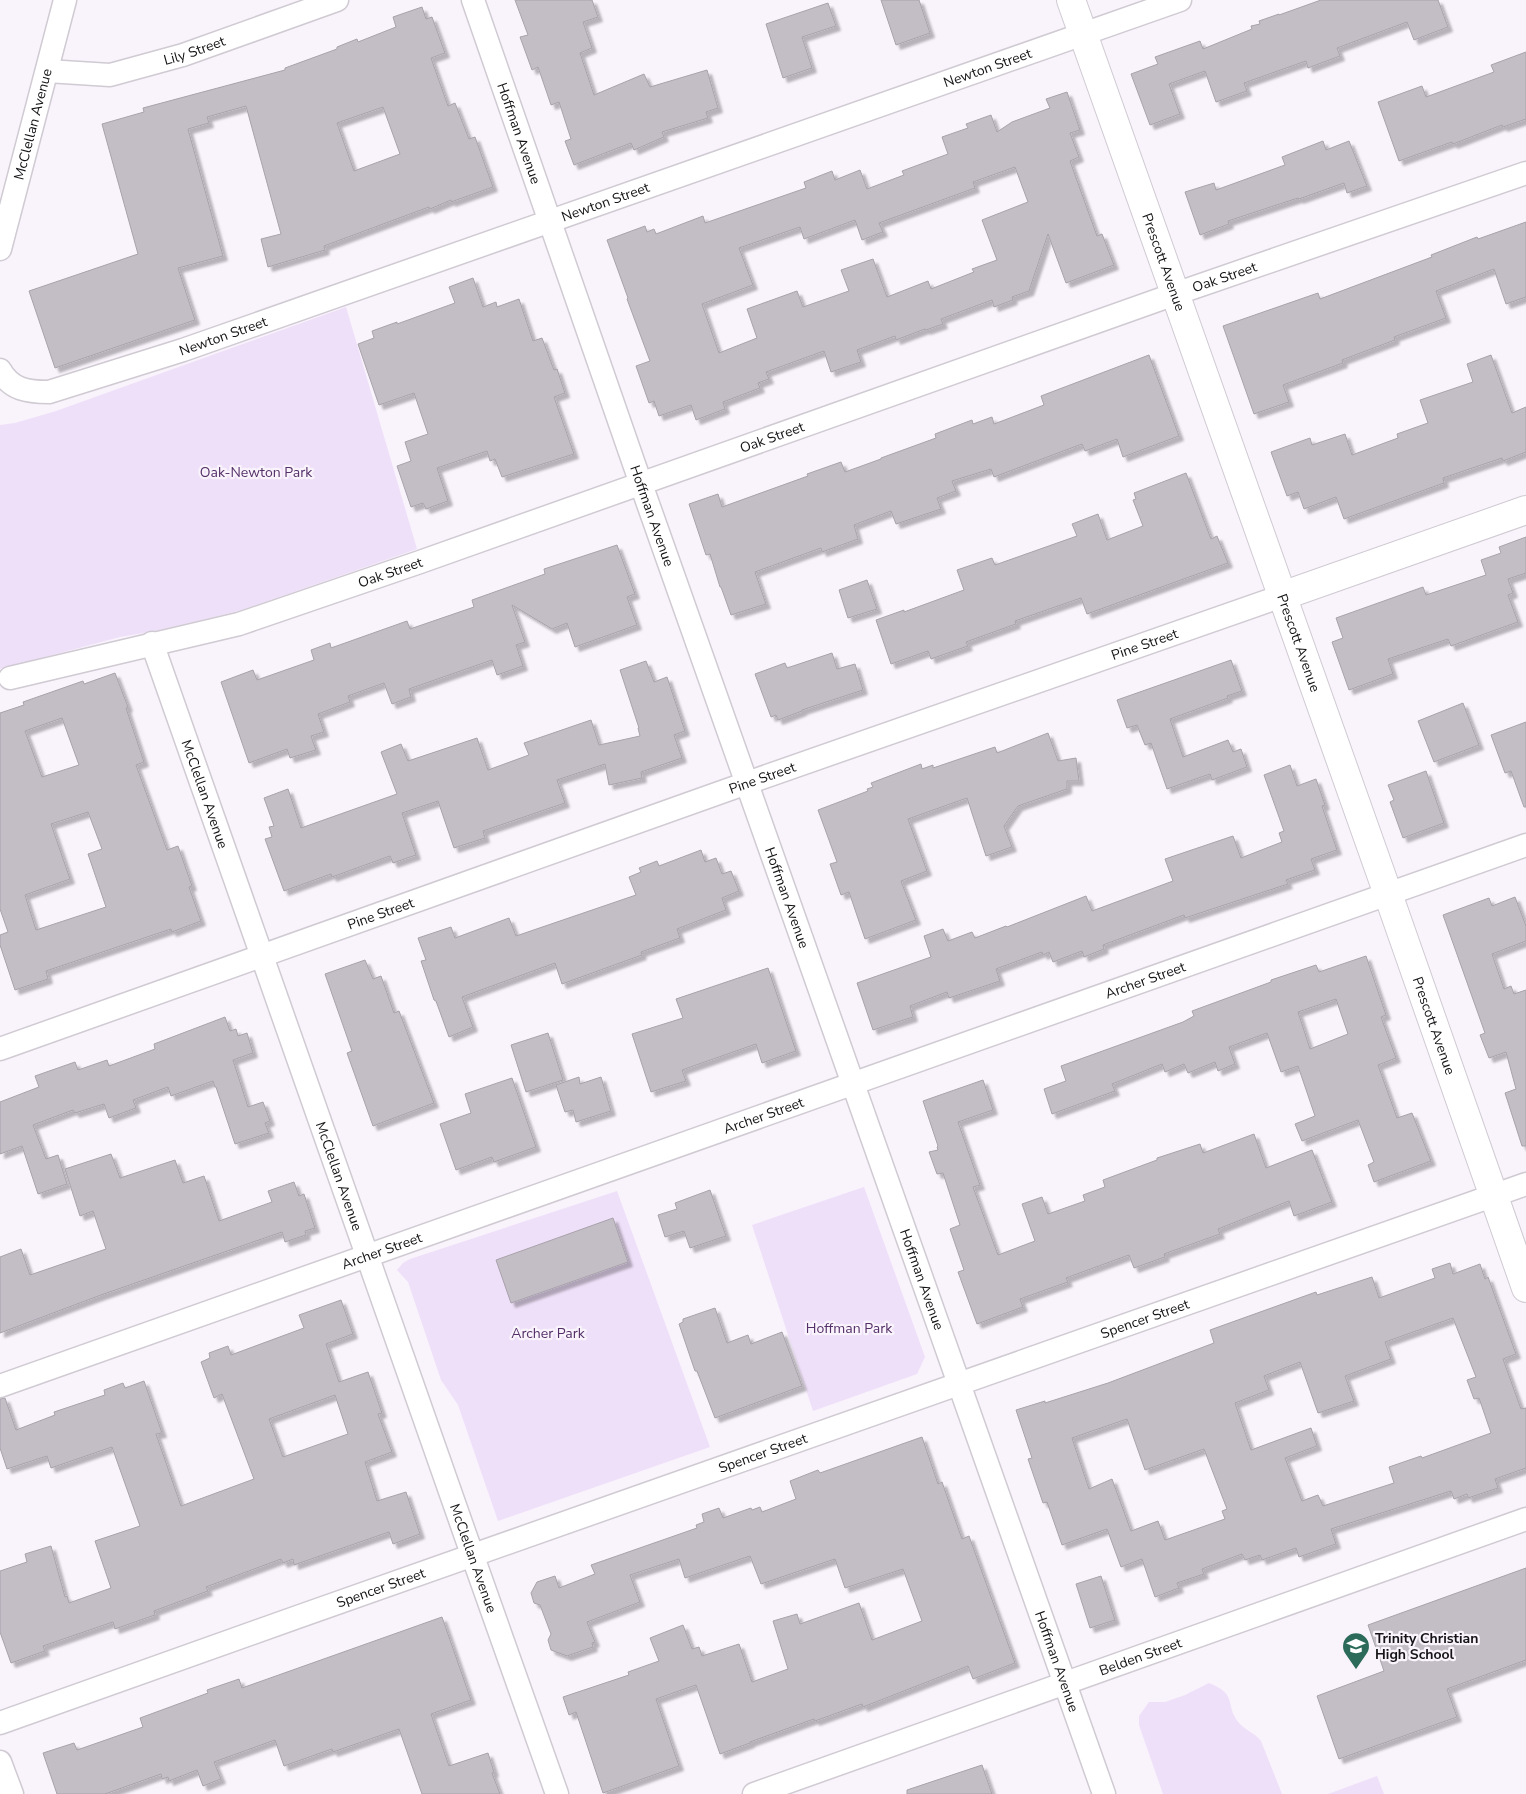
<svg xmlns="http://www.w3.org/2000/svg" width="1526" height="1794" font-family="'Nunito Sans',sans-serif">
<style>
.green{fill:#efe0f9}
.building{fill:#c3bdc6;stroke:#a8a2ab;fill-rule:evenodd;filter:url(#shadow)}
.lines{fill:none;stroke-linecap:round;stroke-linejoin:round}
.minor-casing{stroke:#d0cad3;stroke-width:25}
.tertiary-casing{stroke:#d0cad3;stroke-width:30}
.minor{stroke:#fff;stroke-width:22}
.tertiary{stroke:#fff;stroke-width:28}
.labels{text-anchor:middle;stroke-width:4.5;stroke-linejoin:round;paint-order:stroke}
.street-label{font-size:14px;fill:#151316;stroke:#f9f3fc}
.park-label{font-size:14px;fill:#543068;stroke:#f9f3fc}
.poi-label{font-size:14px;font-weight:bold;fill:#151316;stroke:#f9f3fc;text-anchor:start}
</style>
<defs>
<filter id="shadow"><feDropShadow dx="4.5" dy="4.5" stdDeviation="1" flood-color="#0004"/></filter>
</defs>
<rect width="100%" height="100%" fill="#f9f3fc"/>
<g class="green">
<path d="M346 307 417 549 239 611 155 631 120 637 0 669V425L15 423 56 411Z"/>
<path d="M864 1187 925 1357 917 1374 813 1411 752 1225Z"/>
<path d="M617 1191 710 1447 498 1521 458 1405 441 1380 408 1282 397 1270 403 1263 410 1259Z"/>
<path d="M1209 1683C1239 1695 1224 1705 1239 1723 1245 1730 1255 1733 1261 1741L1282 1794H1163L1139 1725V1716L1149 1702H1165L1185 1695Z"/>
<path d="M1377 1776 1384 1794H1328Z"/>
</g>
<g class="building">
<path d="M515 0H592L598 17 583 22 592 48 580 53 594 95 644 74 650 87 707 70 718 108 706 112 708 118 662 132 664 137 634 150 631 143 574 165 565 141 571 139 559 102 551 105 538 67 532 70 520 37 528 35Z"/>
<path d="M881 0H919L930 33 896 45Z"/>
<path d="M1321 0H1438L1448 27 1414 40 1407 22 1337 48 1340 56 1308 68 1306 61 1244 83 1247 91 1216 102 1205 71 1169 84 1180 114 1150 125 1131 74 1158 64 1155 57 1200 41 1203 49 1252 29 1251 26 1260 24 1259 21 1279 14V15Z"/>
<path d="M828 3 836 26 802 37 812 68 783 78 766 24Z"/>
<path d="M422 7 426 19 432 17 445 53 431 58 448 106 455 103 469 139 475 137 493 187 451 202V200L430 209 429 207 324 246 325 250 268 267 261 239 281 234 246 106 207 117 209 123 188 129 223 256 178 268 195 320 55 368 29 291 138 254 102 124 144 112 143 108 285 70V68L337 49V47L357 39 358 42 396 27 393 17ZM383 107 400 154 354 171 337 123Z"/>
<path d="M1526 52V119L1503 127 1502 125 1453 144 1452 142 1399 161 1378 102 1422 86 1426 97 1494 72 1491 65Z"/>
<path d="M1067 92 1080 130 1070 133 1079 157 1070 161 1097 236 1102 234 1114 265 1066 283 1048 234 1029 291 1012 297 1013 300 994 307 992 300 941 319 943 324 926 330 925 329 896 340 895 336 857 350 861 362 831 372 824 351 766 372 769 379 758 383 760 388 723 402 725 409 696 420 691 405 659 416 654 401 649 403 636 366 650 361 627 299 628 298 607 240 645 226 647 232 654 229 656 234 703 216 705 223 806 188 804 182 832 171 835 180 860 170 867 189 904 175 902 171 948 154 942 137 968 128 966 124 991 115 997 132 1012 122 1050 108 1046 99ZM1015 167 1028 202 982 220 997 260 972 269 974 272 931 289 928 281 887 297 873 259 841 270 849 291 803 307 797 291 747 309 757 338 719 353 702 304 753 285 739 248 800 227 804 239 855 220 862 240 883 232 879 223 975 188 973 182Z"/>
<path d="M1323 141 1326 150 1349 141 1367 186 1347 193 1344 183 1299 199 1298 198 1228 221 1229 224 1200 235 1185 192 1214 183 1216 190 1285 165 1282 157Z"/>
<path d="M1526 222V297L1506 304 1494 269 1436 291 1446 318 1394 337 1395 340 1342 360 1343 363 1283 385 1289 402 1254 414 1223 326 1318 293 1320 299 1432 257 1431 255 1477 237 1478 239Z"/>
<path d="M473 278 483 307 496 302 497 307 519 299 533 341 542 338 554 370 557 369 565 393 554 397 574 454 502 477 495 459 490 461 487 451 437 468 448 501 426 509 423 503 411 507 397 466 411 461 405 442 428 434 414 393 379 405 358 344 374 338 372 331 397 322V324L455 303 449 287Z"/>
<path d="M1149 355 1179 436 1123 457 1117 439 1085 451 1082 444 994 477 991 469 952 481 956 491 937 498 941 509 896 524 891 511 854 525 858 539 822 552 821 548 755 572 766 604 731 615 721 587H720L710 554 706 555 689 504 718 494 722 507 808 476 807 474 841 462 845 472 881 459V458L936 438 935 434 972 420 973 424 992 417 994 424 1044 405 1041 396Z"/>
<path d="M1491 355 1512 413 1526 407V452L1503 461 1502 458 1443 478 1444 483 1344 519 1336 497 1304 509 1298 492 1287 496 1271 452 1310 438 1312 445 1345 434 1352 455 1398 438 1397 434 1428 423 1420 400 1473 382 1467 364Z"/>
<path d="M1186 473 1211 539 1217 536 1228 563 1087 614 1081 598 1015 621 1016 624 966 642 968 646 931 659 928 651 891 664 876 620 904 610V612L964 590 957 570 992 558 995 565 1077 536 1072 524 1098 514 1107 540 1143 526 1133 500 1136 499 1134 493Z"/>
<path d="M1526 537V573L1508 579 1513 593 1508 595 1518 622 1451 646 1448 639 1388 659 1393 674 1349 690 1332 642 1343 638 1336 618 1423 587 1426 595 1486 575 1481 560 1501 553 1499 547Z"/>
<path d="M617 545 635 594 627 597 637 625 575 647 567 623 552 629 512 605 525 642 516 645 523 666 497 675 492 660 409 689 411 697 392 704 384 683 348 696 350 702 318 714 324 732 311 736 316 750 290 758 287 749 249 763 221 682 253 670 257 680 314 660 311 650 330 643 331 648 407 621 410 629 474 607 472 600 545 574 544 569Z"/>
<path d="M867 580 877 609 848 618 839 590Z"/>
<path d="M832 653 837 669 855 664 863 690 802 710V711L778 720 776 715 771 717 755 674 785 663 787 668Z"/>
<path d="M1231 660 1242 691 1227 696 1228 698 1170 719 1183 757 1228 740 1233 752 1241 749 1247 767 1212 780 1210 774 1167 789 1151 743 1145 745 1137 725 1127 728 1117 700Z"/>
<path d="M646 661 654 682 667 677 685 731 674 735 682 758 641 772 642 778 609 785 605 764 557 780 565 803 483 831 485 838 454 848 438 801 402 813 416 855 393 863 390 856 332 877 331 874 284 891 265 839 272 837 269 827 274 826 264 798 288 789 301 828 397 794 381 752 401 744 408 761 477 738 488 770 529 755 524 743 591 720 599 745 640 736 638 728H639L620 670Z"/>
<path d="M115 673 128 707 126 708 144 762 136 765 167 850 178 846 192 886 189 887 201 921 172 932 171 929 46 971 48 979 15 990 0 945V935L8 932 0 909V713L24 705 23 702 83 681 84 684ZM62 718 79 765 42 777 25 731ZM88 812 102 849 88 854 106 907 36 930 25 895 70 879 51 824Z"/>
<path d="M1463 703 1479 745 1434 762 1418 721Z"/>
<path d="M1526 722V807H1524L1511 771 1505 773 1491 735Z"/>
<path d="M1048 733 1058 761 1076 758 1079 781H1067V789L1018 806 1004 826 1012 847 986 856 967 798 908 819 927 871 901 881 916 920 865 939 849 892 841 895 830 864 837 862 818 810 868 791 867 789 873 787 871 783 921 764 922 769 933 765V768L995 747 997 753Z"/>
<path d="M1290 765 1297 786 1316 779 1325 805 1322 806 1337 850 1311 859 1315 870 1286 880 1288 884 1185 918 1184 915 1103 945 1104 949 1084 957 1082 951 1053 962 1049 952 1043 955 1042 952 996 969 1000 981 949 998 947 992 910 1006 913 1017 873 1030 857 983 931 957 924 936 943 929 948 941 972 932 975 938 1006 926 1007 927 1086 896 1092 911 1173 881 1165 859 1233 836 1241 858 1282 842 1279 833 1284 831 1264 775Z"/>
<path d="M1426 771 1444 823 1403 838 1390 802 1394 800 1388 785Z"/>
<path d="M701 850 705 862 716 858 722 874 731 871 739 891 722 898 726 910 677 929 680 938 641 952 642 955 562 984 555 963 462 997 473 1027 449 1037 436 1001 434 1000 421 961 426 960 418 938 451 927 455 938 509 918 516 936 636 895 629 877 641 872 639 868 657 861 659 866Z"/>
<path d="M1515 897 1526 926V941L1492 954 1504 989 1511 986 1514 994 1526 990V1146H1522L1505 1093 1516 1089 1506 1052 1489 1058 1480 1035 1485 1033 1443 915 1489 898 1492 906Z"/>
<path d="M1366 956 1386 1015 1381 1017 1396 1058 1378 1065 1397 1118 1412 1113 1431 1161 1374 1182 1368 1165 1374 1162 1358 1120 1302 1141 1295 1124 1315 1116 1298 1066 1281 1072 1267 1033 1229 1047 1235 1064 1218 1071 1215 1062 1188 1073 1184 1064 1165 1072 1162 1064 1112 1084 1115 1091 1052 1114 1044 1089 1066 1081 1061 1066 1183 1022 1194 1016 1192 1011 1271 982V980L1316 965 1319 972ZM1336 999 1348 1034 1310 1049 1298 1012Z"/>
<path d="M365 960 373 979 381 976 394 1013 399 1011 434 1103 373 1126 347 1053 352 1051 325 974Z"/>
<path d="M768 968 796 1051 762 1063 756 1044 682 1070 686 1081 651 1092 632 1034 683 1018 676 999Z"/>
<path d="M225 1017 230 1031 236 1029 238 1036 247 1033 253 1053 233 1060 248 1107 263 1102 270 1121 265 1123 269 1133 235 1144 216 1087H215L213 1081 171 1096 168 1087 133 1100 136 1108 109 1118 104 1104 75 1113 73 1110 33 1125 46 1159 58 1155 67 1184 38 1194 22 1146 0 1154V1102L39 1087 35 1076 75 1062 78 1070 107 1060 109 1066 155 1049 154 1044Z"/>
<path d="M548 1033 563 1080 526 1092 511 1045Z"/>
<path d="M579 1077 580 1084 601 1077 611 1111 576 1122 573 1110 565 1112 556 1085Z"/>
<path d="M512 1078 536 1147 494 1162 492 1157 456 1170 440 1124 471 1113 465 1094Z"/>
<path d="M983 1080 993 1110 958 1122 980 1185 973 1187 998 1255 1035 1241 1022 1204 1042 1197 1048 1214 1085 1201 1083 1195 1105 1187 1103 1180 1157 1160V1158L1200 1144 1203 1153 1254 1134 1266 1168 1312 1150 1332 1202 1294 1216 1289 1201 1218 1229 1220 1234 1164 1254 1165 1257 1134 1268 1129 1255 1066 1278 1068 1282 1020 1299 1023 1307 977 1324 958 1272 964 1270 950 1229 960 1225 943 1173 937 1174 929 1152 938 1150 937 1147 938 1146 923 1101Z"/>
<path d="M111 1154 120 1178 175 1160 183 1183 204 1176 219 1221 272 1202 268 1191 294 1182 299 1196 304 1194 315 1228 305 1231 306 1235 285 1242 282 1232 101 1295 0 1333V1257L21 1249 30 1275 106 1249 93 1211 80 1216 65 1169Z"/>
<path d="M710 1190 726 1236 690 1248 684 1231 665 1237 658 1215 677 1209 675 1203Z"/>
<path d="M613 1218 628 1262 511 1303 496 1260Z"/>
<path d="M1450 1263 1453 1274 1480 1264 1485 1279 1488 1277 1516 1354 1503 1359 1521 1409 1526 1408V1468L1495 1479 1498 1488 1468 1498 1467 1494 1454 1499 1451 1491 1331 1529 1336 1544 1299 1557 1296 1548 1262 1560 1260 1555 1245 1560 1242 1554 1202 1569 1204 1574 1177 1583 1179 1588 1155 1597 1142 1559 1121 1567 1107 1529 1062 1545 1047 1502 1043 1503 1028 1459 1032 1458 1016 1410 1045 1401V1403L1108 1383 1214 1343 1210 1330 1316 1292 1317 1295 1372 1277 1379 1298 1435 1278 1432 1269ZM1453 1318 1476 1377 1467 1380 1474 1399 1479 1398 1491 1433 1422 1458 1421 1456 1389 1467 1394 1483 1323 1506 1318 1495 1302 1501 1285 1458 1317 1446 1311 1428 1251 1450 1235 1403 1269 1390 1264 1376 1300 1362 1318 1413 1354 1401 1345 1376 1391 1359 1385 1342ZM1127 1419 1145 1470 1204 1449 1227 1509 1222 1511 1225 1519 1165 1540 1158 1521 1131 1531 1112 1479 1089 1489 1072 1438Z"/>
<path d="M341 1300 353 1334 326 1344 339 1382 368 1372 382 1413 378 1414 392 1452 365 1462 377 1501 406 1492 420 1534 393 1544 389 1532 294 1565 293 1559 283 1563 281 1559 206 1587 208 1591 154 1611 155 1615 115 1629 113 1622 43 1646 45 1651 11 1663 0 1632V1571L27 1562 25 1554 51 1546 65 1597 67 1596 69 1603 111 1588 95 1541 140 1526 112 1447 51 1468 47 1456 7 1469 0 1448V1399L5 1398 16 1430 55 1415 54 1412 105 1395 104 1390 123 1383 125 1388 144 1381 162 1433 156 1434 181 1506 254 1479 222 1394 214 1398 201 1362 210 1358 209 1353 228 1346 231 1355 304 1328 299 1315ZM335 1395 348 1434 283 1457 269 1419Z"/>
<path d="M715 1308 727 1343 748 1335 751 1344 782 1332 802 1386 715 1418 697 1371H695L679 1324 683 1322V1319Z"/>
<path d="M922 1437 938 1484 942 1482 962 1539 969 1536 1015 1663 973 1679 968 1666 863 1707 862 1704 815 1721 814 1719 750 1742V1743L720 1754 696 1685 656 1699 679 1766 603 1793 576 1712 569 1715 563 1697 629 1675 628 1672 659 1661 650 1638 683 1625 692 1649 699 1647 702 1656 739 1644 752 1682 788 1669 773 1621 797 1614 800 1624 859 1603 872 1640 922 1621 903 1569 845 1588 835 1559 761 1584 750 1556 685 1578 679 1559 630 1575 640 1602 587 1622 595 1642 592 1643 593 1647 567 1656 551 1650 548 1640 551 1634 540 1605 534 1603 531 1593 537 1582 555 1576 559 1588 595 1574 591 1565 697 1528 696 1525 704 1522 702 1514 719 1508 723 1518 751 1508 752 1510 760 1507 762 1512 796 1499 790 1481 818 1470 820 1473Z"/>
<path d="M1526 1568V1660L1447 1689 1457 1717 1339 1759 1317 1696 1384 1671 1368 1625Z"/>
<path d="M1101 1576 1115 1620 1090 1628 1076 1584Z"/>
<path d="M442 1617 471 1700 431 1714 449 1766 488 1753 494 1772 492 1773 500 1794H422L399 1729 333 1752 332 1749 284 1766 275 1740 214 1762 221 1779 203 1786 197 1770 169 1781 168 1777 162 1779 161 1774 105 1794H57L43 1753 74 1743 77 1750 143 1727 140 1718 208 1693 207 1690 239 1679 242 1688Z"/>
<path d="M982 1765 992 1794H907V1790Z"/>
</g>
<g class="lines">
<g class="minor-casing">
<g id="minor">
<path id="s1" d="M473 0 641 484 1104 1794"/>
<path id="s2" d="M47 71 110 75 183 55 337 0"/>
<path id="s3" d="M0 249 65 0"/>
<path id="s4" d="M0 370C11 390 28 392 49 392L183 350 1180 0"/>
<path id="s5" d="M152 643 472 1554 557 1794"/>
<path id="s6" d="M10 678 239 624 420 562 1175 294 1526 173"/>
<path id="s7" d="M0 1049 747 783 1282 596"/>
<path id="s8" d="M0 1386 1526 845"/>
<path id="s9" d="M0 1723C508 1541 1018 1364 1526 1184"/>
<path d="M0 1762 12 1794"/>
<path id="s10" d="M754 1794 1526 1519"/>
</g>
</g>
<g class="tertiary-casing">
<g id="tertiary">
<path id="s11" d="M1071 0 1388 894 1526 1288"/>
<path d="M1282 596 1526 510"/>
</g>
</g>
<use href="#minor" class="minor"/>
<use href="#tertiary" class="tertiary"/>
</g>
<defs>
<g id="school-pin" transform="scale(1.4375)"><path d="M0 17L-7.5 6A9.5 9.5 0 1 1 7.5 6Z" fill="#2c6b59" stroke="#f9f3fc"/><path d="M0-5L7-2L0 1L-7-2ZM-4 1L0 2.5L4 1V4Q0 6-4 4Z" fill="#fff"/></g>
</defs>
<g fill-rule="evenodd">
<use href="#school-pin" x="1356" y="1646"/>
</g>
<g class="labels">
<g class="street-label">
<text dy="5" stroke="none"><textPath href="#s2" startOffset="151">Lily Street</textPath></text>
<text dy="5" stroke="none"><textPath href="#s4" startOffset="1050">Newton Street</textPath></text>
<text dy="5" stroke="none"><textPath href="#s3" startOffset="129">McClellan Avenue</textPath></text>
<text dy="5" stroke="none"><textPath href="#s1" startOffset="141">Hoffman Avenue</textPath></text>
<text dy="5" stroke="none"><textPath href="#s4" startOffset="645">Newton Street</textPath></text>
<text dy="5" stroke="none"><textPath href="#s11" startOffset="278">Prescott Avenue</textPath></text>
<text dy="5" stroke="none"><textPath href="#s6" startOffset="1280">Oak Street</textPath></text>
<text dy="5" stroke="none"><textPath href="#s4" startOffset="240">Newton Street</textPath></text>
<text dy="5" stroke="none"><textPath href="#s6" startOffset="800">Oak Street</textPath></text>
<text dy="5" stroke="none"><textPath href="#s1" startOffset="546">Hoffman Avenue</textPath></text>
<text dy="5" stroke="none"><textPath href="#s6" startOffset="395">Oak Street</textPath></text>
<text dy="5" stroke="none"><textPath href="#s7" startOffset="1214">Pine Street</textPath></text>
<text dy="5" stroke="none"><textPath href="#s11" startOffset="682">Prescott Avenue</textPath></text>
<text dy="5" stroke="none"><textPath href="#s7" startOffset="809">Pine Street</textPath></text>
<text dy="5" stroke="none"><textPath href="#s5" startOffset="160">McClellan Avenue</textPath></text>
<text dy="5" stroke="none"><textPath href="#s1" startOffset="951">Hoffman Avenue</textPath></text>
<text dy="5" stroke="none"><textPath href="#s7" startOffset="404">Pine Street</textPath></text>
<text dy="5" stroke="none"><textPath href="#s8" startOffset="1215">Archer Street</textPath></text>
<text dy="5" stroke="none"><textPath href="#s11" startOffset="1088">Prescott Avenue</textPath></text>
<text dy="5" stroke="none"><textPath href="#s8" startOffset="810">Archer Street</textPath></text>
<text dy="5" stroke="none"><textPath href="#s5" startOffset="565">McClellan Avenue</textPath></text>
<text dy="5" stroke="none"><textPath href="#s8" startOffset="405">Archer Street</textPath></text>
<text dy="5" stroke="none"><textPath href="#s1" startOffset="1356">Hoffman Avenue</textPath></text>
<text dy="5" stroke="none"><textPath href="#s9" startOffset="1214">Spencer Street</textPath></text>
<text dy="5" stroke="none"><textPath href="#s9" startOffset="809">Spencer Street</textPath></text>
<text dy="5" stroke="none"><textPath href="#s5" startOffset="970">McClellan Avenue</textPath></text>
<text dy="5" stroke="none"><textPath href="#s9" startOffset="404">Spencer Street</textPath></text>
<text dy="5" stroke="none"><textPath href="#s10" startOffset="410">Belden Street</textPath></text>
<text dy="5" stroke="none"><textPath href="#s1" startOffset="1761">Hoffman Avenue</textPath></text>
</g>
<g class="park-label">
<text x="256" y="477">Oak-Newton Park</text>
<text x="849" y="1333">Hoffman Park</text>
<text x="548" y="1338">Archer Park</text>
</g>
<g class="poi-label">
<text x="1375" y="1643">Trinity Christian<tspan x="1375" dy="16">High School</tspan></text>
</g>
</g>
</svg>
